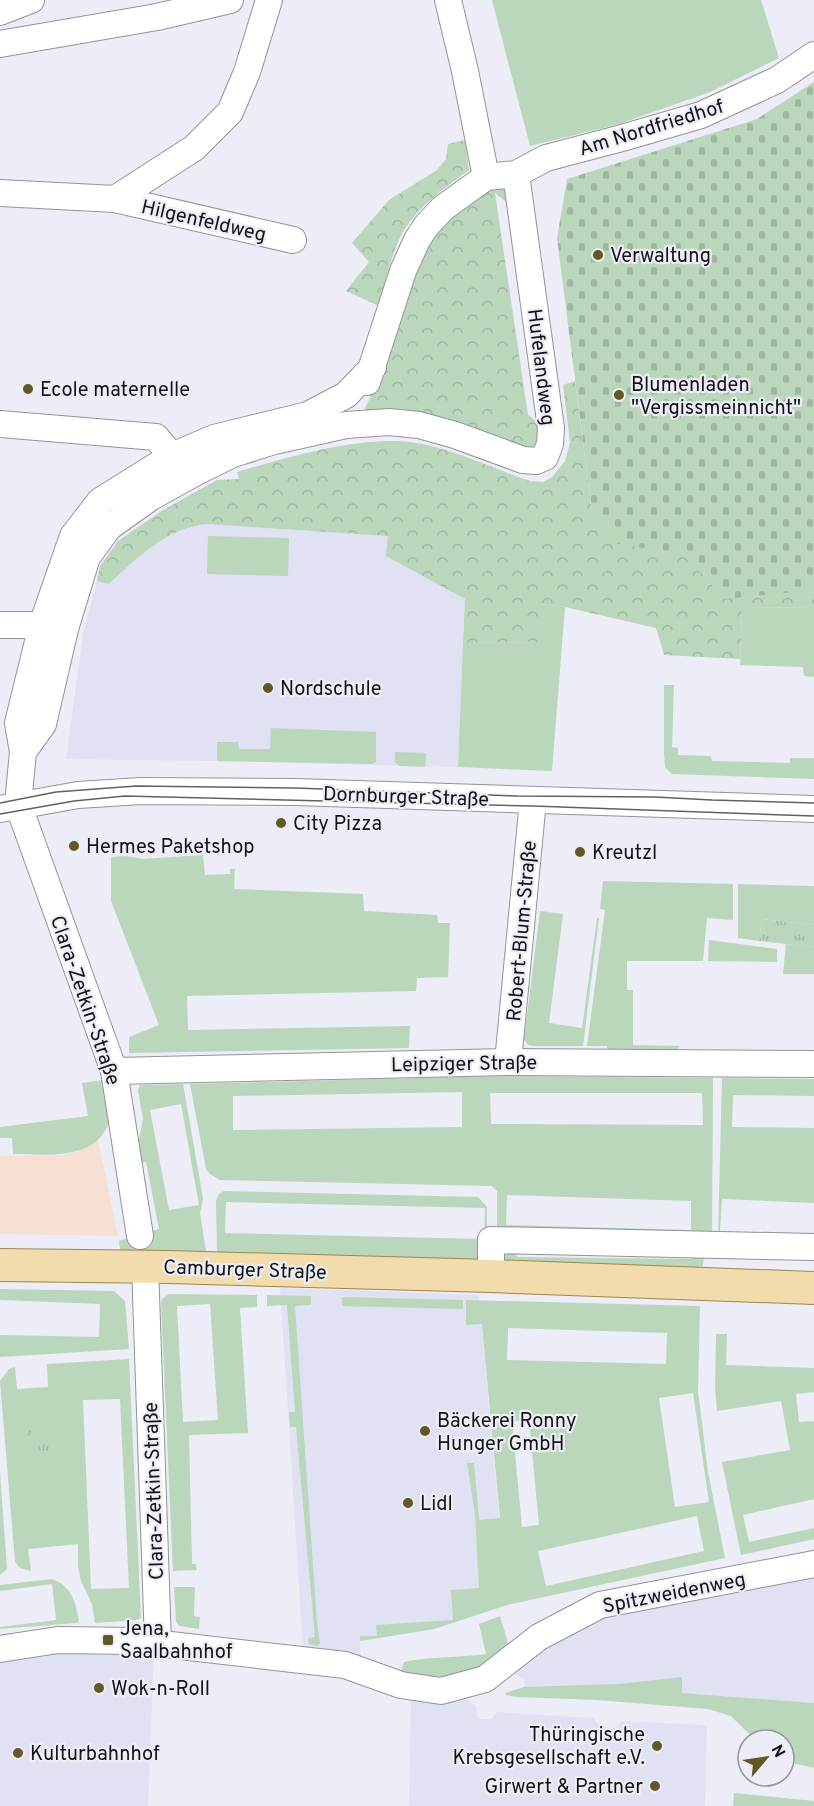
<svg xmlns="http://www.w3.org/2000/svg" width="814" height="1806" font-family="Overpass,sans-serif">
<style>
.built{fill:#e0e1f2}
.industrial{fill:#f6dfd3}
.green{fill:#bad6bb;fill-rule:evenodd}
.forest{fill:url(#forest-crowns)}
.cemetery{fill:url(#cemetery-stones)}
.park{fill:url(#park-tufts)}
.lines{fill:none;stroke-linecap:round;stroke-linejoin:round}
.minor-casing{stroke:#93939c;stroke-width:28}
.major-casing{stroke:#9e8653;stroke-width:34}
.minor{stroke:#fff;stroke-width:26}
.major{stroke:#f2dcac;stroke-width:32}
.tram{stroke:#606066;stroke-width:1.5}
.poi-dot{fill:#635825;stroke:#ededf7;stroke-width:2}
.labels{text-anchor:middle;stroke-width:4.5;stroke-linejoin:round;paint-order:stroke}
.street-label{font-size:20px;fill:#131316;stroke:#ededf7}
.poi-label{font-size:20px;fill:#131316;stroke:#ededf7;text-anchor:start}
</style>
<defs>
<pattern id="forest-crowns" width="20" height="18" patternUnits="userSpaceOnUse" patternTransform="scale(1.5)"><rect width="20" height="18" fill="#bad6bb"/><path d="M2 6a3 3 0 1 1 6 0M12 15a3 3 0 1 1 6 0" fill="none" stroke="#9fb7a0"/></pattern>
<pattern id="cemetery-stones" width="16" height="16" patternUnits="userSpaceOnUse" patternTransform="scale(1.5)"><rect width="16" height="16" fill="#bad6bb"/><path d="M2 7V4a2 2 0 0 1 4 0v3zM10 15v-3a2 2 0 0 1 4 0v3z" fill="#9fb7a0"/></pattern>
<pattern id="park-tufts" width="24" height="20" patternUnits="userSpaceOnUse" patternTransform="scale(1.5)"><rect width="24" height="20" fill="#bad6bb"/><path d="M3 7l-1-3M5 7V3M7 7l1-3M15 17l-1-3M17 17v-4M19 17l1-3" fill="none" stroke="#9fb7a0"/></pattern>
</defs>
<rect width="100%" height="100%" fill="#ededf7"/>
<g class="built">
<path d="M206 524 389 536 387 556 465 599 458 767 210 761 66 759 83 634 97 581 109 584 148 548 192 525Z"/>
<path d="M280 1288 479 1295 507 1605 434 1629 360 1641 361 1666 303 1649Z"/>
<path d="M814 1572V1703L708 1695 613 1690 525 1693 524 1679 509 1671 538 1650 601 1616Z"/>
<path d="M69 1648 154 1652 148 1806H0V1658Z"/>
<path d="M458 1695 470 1701 476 1707 478 1719H492L497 1712 593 1718 601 1727 615 1728 622 1721 707 1725 705 1806H409L411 1697Z"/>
</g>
<path class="industrial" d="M98 1140 118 1236 0 1234V1156L60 1155 77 1152Z"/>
<g class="green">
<path d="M492 0H761L779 58 710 92 619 124 530 146Z"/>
<path d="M208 536 289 538 288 576 207 574Z"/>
<path d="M541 604 565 607 552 771 458 767 463 643 540 642Z"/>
<path d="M814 607V677L804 676 803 667 740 665 742 608Z"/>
<path d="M664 685H674L672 747 678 748V755L711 756 712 761 790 763V758H814V779L672 774 665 767 664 753Z"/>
<path d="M271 728 376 732V762L372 764 217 761V742H238L239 749H270Z"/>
<path d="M395 752 426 753 425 767 399 766 395 762Z"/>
<path d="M203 855 205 875 230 874V869H235L234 889 363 894 364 911 437 915 438 923H450L448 977 417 978 416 991 187 996 188 1030 410 1026 409 1048 129 1053V1037L159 1025 111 901V857L126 856 143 859Z"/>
<path d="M603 881 733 884V920L707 918 703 961H627V990H633V1045L680 1046 674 1053H608L607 1046H587L605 910 600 909Z"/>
<path d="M738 884 814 886V925L762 919 759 941 738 938Z"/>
<path d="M540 911 563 914 549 1023 582 1028 597 918H599L583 1046H533L528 1045 524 1039Z"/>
<path d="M709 940 777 949V962L708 961Z"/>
<path d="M786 944 814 947V974H783Z"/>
<path d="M501 1076 713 1078 712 1236 500 1231 497 1227V1191L492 1186 220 1180 210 1174 206 1169 190 1084ZM462 1092V1127L233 1130V1096ZM490 1093H702L703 1125 491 1124ZM507 1195 691 1201V1230L506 1225Z"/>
<path d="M722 1078 814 1079V1096L733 1095 732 1127 814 1128V1203L722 1199 720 1231 814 1236H718Z"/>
<path d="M111 1079C110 1091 112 1112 109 1122 96 1162 44 1154 13 1154L12 1138H0V1127L88 1116 82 1083Z"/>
<path d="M183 1084 203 1198 200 1213 206 1251 203 1255 121 1257 119 1241 159 1229 146 1162 134 1165 143 1119 138 1090 140 1085ZM181 1104 199 1205 169 1210 150 1110Z"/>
<path d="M224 1191 478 1197 487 1207V1260L217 1254 216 1201 219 1194ZM226 1202 485 1208 484 1239 225 1233Z"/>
<path d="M504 1243 518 1257 692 1259V1246L704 1257 703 1265 699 1271 504 1267 500 1246Z"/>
<path d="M0 1289 114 1291 125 1301 129 1349 0 1357V1335L99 1337 100 1304 0 1300Z"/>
<path d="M169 1294 257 1295V1307L240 1308 248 1433 189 1435 192 1564H196L197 1570 173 1571 161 1304 162 1299ZM210 1304 218 1420 183 1422 177 1306Z"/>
<path d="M267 1295 311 1296V1305L295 1306 317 1623 320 1643 318 1646 309 1644 308 1638 315 1637 296 1427H290L289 1412H295L287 1305 267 1306Z"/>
<path d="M342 1297 463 1300V1309L342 1306Z"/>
<path d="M466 1300 700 1306 698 1391 708 1472 725 1558 507 1605 434 1629 360 1641V1636H377L376 1625 453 1620 451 1590 479 1588 475 1514 467 1463H474L479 1520 500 1518 482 1324 466 1325ZM508 1328 667 1333 666 1364 507 1360ZM693 1393 709 1502 675 1507 659 1398ZM529 1420 539 1525 522 1527 512 1421ZM697 1516 704 1551 546 1586 538 1551Z"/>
<path d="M716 1334H727L726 1365 814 1368V1392L796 1394 799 1422 814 1421V1499L743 1515 749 1542 814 1528V1539L741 1555 722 1462 790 1450 781 1401 717 1411 715 1388Z"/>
<path d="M129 1359 141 1618 137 1620 95 1623 92 1604 81 1581 78 1567V1544L28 1549 31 1571 20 1568 15 1562 0 1381 9 1369 15 1367 17 1389 48 1387 47 1364ZM120 1399 129 1588 91 1589 83 1400Z"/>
<path d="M0 1472 7 1569 0 1575Z"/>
<path d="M52 1579C71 1586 76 1602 79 1621L77 1623 0 1629V1627L56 1620 52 1584 0 1591V1585Z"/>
<path d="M174 1587H195L194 1616 200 1617 199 1629 179 1626 176 1621Z"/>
<path d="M500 1616 509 1646C501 1652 492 1660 483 1665 458 1679 426 1678 400 1673L404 1662C431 1656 459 1658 486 1654L479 1624Z"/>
<path d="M682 1677V1693L814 1703V1768L784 1761V1740H755L731 1716 708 1709 597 1700 516 1697 506 1695 505 1693 524 1687 619 1684Z"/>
<path d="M734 1793 814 1801V1806H733Z"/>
</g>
<g class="forest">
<path d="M465 140 469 170C445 188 420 205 404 230 391 252 386 281 379 306L346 291 369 262 352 243 389 200 437 170 446 159 448 144Z"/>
<path d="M490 185 503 186 508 193 510 205 495 193 528 415 546 428 542 444 529 453 366 413 365 408 383 371 413 266 439 229 473 196Z"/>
<path d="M575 381 592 512 814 541V607L742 608 740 659 664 655 656 628 565 607 542 604 540 642 463 643 465 599 386 556 388 536 206 524C167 528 137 558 109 584L97 581 100 566 118 541 163 510 217 480 239 479 237 472C289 457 364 434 417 443 453 449 495 469 530 481L543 482 552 477 565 461 570 443 563 385Z"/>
</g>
<path class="cemetery" d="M814 82V590L724 599 683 553 618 544 592 512 557 238 567 179 757 119Z"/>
<g class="park">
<path d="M762 919 814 925V947L759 941Z"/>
<path d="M26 1417 51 1431 52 1452 34 1453 28 1449Z"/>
</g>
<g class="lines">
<g class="minor-casing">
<g id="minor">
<path d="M448 0 465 71 486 177"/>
<path d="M0 12 31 0"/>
<path d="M0 44 157 17 230 0"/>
<path d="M0 193 115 199 293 240"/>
<path d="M115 199 194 148 230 112 247 72 269 0"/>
<path d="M367 382 403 271 417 240 426 226 443 208 486 177 516 174 546 158 622 138 701 115 777 80 814 55"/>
<path d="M0 424 156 437 172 456"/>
<path d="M0 625H42L56 628"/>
<path d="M23 752 43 724 65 629 87 557 109 527 151 497 198 471 233 454 274 441 346 425 389 422 419 425 455 435 523 460 536 461 545 457 550 444 551 428 516 174"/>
<path d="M0 809 78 795 141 791 296 792 814 809"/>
<path d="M508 1062 533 800"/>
<path d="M114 1071 508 1062 814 1064"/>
<path d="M140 1236 114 1071 18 804 23 752 18 723 42 625 73 536 100 501 172 456 214 438 308 415 346 395 373 367"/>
<path d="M145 1266 158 1643"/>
<path d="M491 1276V1240L814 1247"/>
<path d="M0 1649 58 1640 136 1641 345 1665 401 1685 441 1691 485 1679 539 1637 600 1605 814 1564"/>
</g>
</g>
<g class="major-casing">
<path id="major" d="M0 1265 169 1267 491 1276 814 1288"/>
</g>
<use href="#minor" class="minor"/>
<use href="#major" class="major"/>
<g class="tram">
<path d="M0 803 56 792 136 786 295 788 518 796 655 797 712 800 814 803"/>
<path d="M0 814 74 801 125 796 533 806 814 816"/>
</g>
</g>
<g class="poi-dot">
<circle cx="598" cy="255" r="6"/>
<circle cx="28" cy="389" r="6"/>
<circle cx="619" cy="395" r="6"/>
<circle cx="268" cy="688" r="6"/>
<circle cx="281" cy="823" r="6"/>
<circle cx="74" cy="846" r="6"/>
<circle cx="580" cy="852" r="6"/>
<circle cx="425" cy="1431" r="6"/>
<circle cx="408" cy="1503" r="6"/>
<rect x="102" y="1634" width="12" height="12" rx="3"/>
<circle cx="99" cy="1688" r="6"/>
<circle cx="657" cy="1746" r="6"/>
<circle cx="18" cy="1753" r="6"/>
<circle cx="655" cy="1786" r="6"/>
</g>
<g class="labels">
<g class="street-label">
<text transform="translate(651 127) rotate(-17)" y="7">Am Nordfriedhof</text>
<text transform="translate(204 220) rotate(13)" y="7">Hilgenfeldweg</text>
<text transform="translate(542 367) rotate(83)" y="7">Hufelandweg</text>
<text transform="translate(406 796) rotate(2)" y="7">Dornburger Straße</text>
<text transform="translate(521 931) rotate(-85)" y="7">Robert-Blum-Straße</text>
<text transform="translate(86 1000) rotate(71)" y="7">Clara-Zetkin-Straße</text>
<text transform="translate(464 1063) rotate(-1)" y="7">Leipziger Straße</text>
<text transform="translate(245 1269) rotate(2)" y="7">Camburger Straße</text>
<text transform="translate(153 1491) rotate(-92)" y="7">Clara-Zetkin-Straße</text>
<text transform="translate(674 1592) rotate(-11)" y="7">Spitzweidenweg</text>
</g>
<g class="poi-label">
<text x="610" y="262">Verwaltung</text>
<text x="631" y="391">Blumenladen<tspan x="631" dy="23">"Vergissmeinnicht"</tspan></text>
<text x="40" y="396">Ecole maternelle</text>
<text x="280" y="695">Nordschule</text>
<text x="293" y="830">City Pizza</text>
<text x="86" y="853">Hermes Paketshop</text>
<text x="592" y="859">Kreutzl</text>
<text x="437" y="1427">Bäckerei Ronny<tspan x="437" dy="23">Hunger GmbH</tspan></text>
<text x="420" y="1510">Lidl</text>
<text x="120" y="1635">Jena,<tspan x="120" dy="23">Saalbahnhof</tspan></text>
<text x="111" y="1695">Wok-n-Roll</text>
<text x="645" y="1741" text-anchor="end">Thüringische<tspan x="645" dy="23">Krebsgesellschaft e.V.</tspan></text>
<text x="30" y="1760">Kulturbahnhof</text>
<text x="643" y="1793" text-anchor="end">Girwert &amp; Partner</text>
</g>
</g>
<g transform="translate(766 1758) rotate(61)"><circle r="28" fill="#ededf7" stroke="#96969d" stroke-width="1.5"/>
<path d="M0-4.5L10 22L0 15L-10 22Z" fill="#635825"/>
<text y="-9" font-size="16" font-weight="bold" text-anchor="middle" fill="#131316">N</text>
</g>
</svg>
